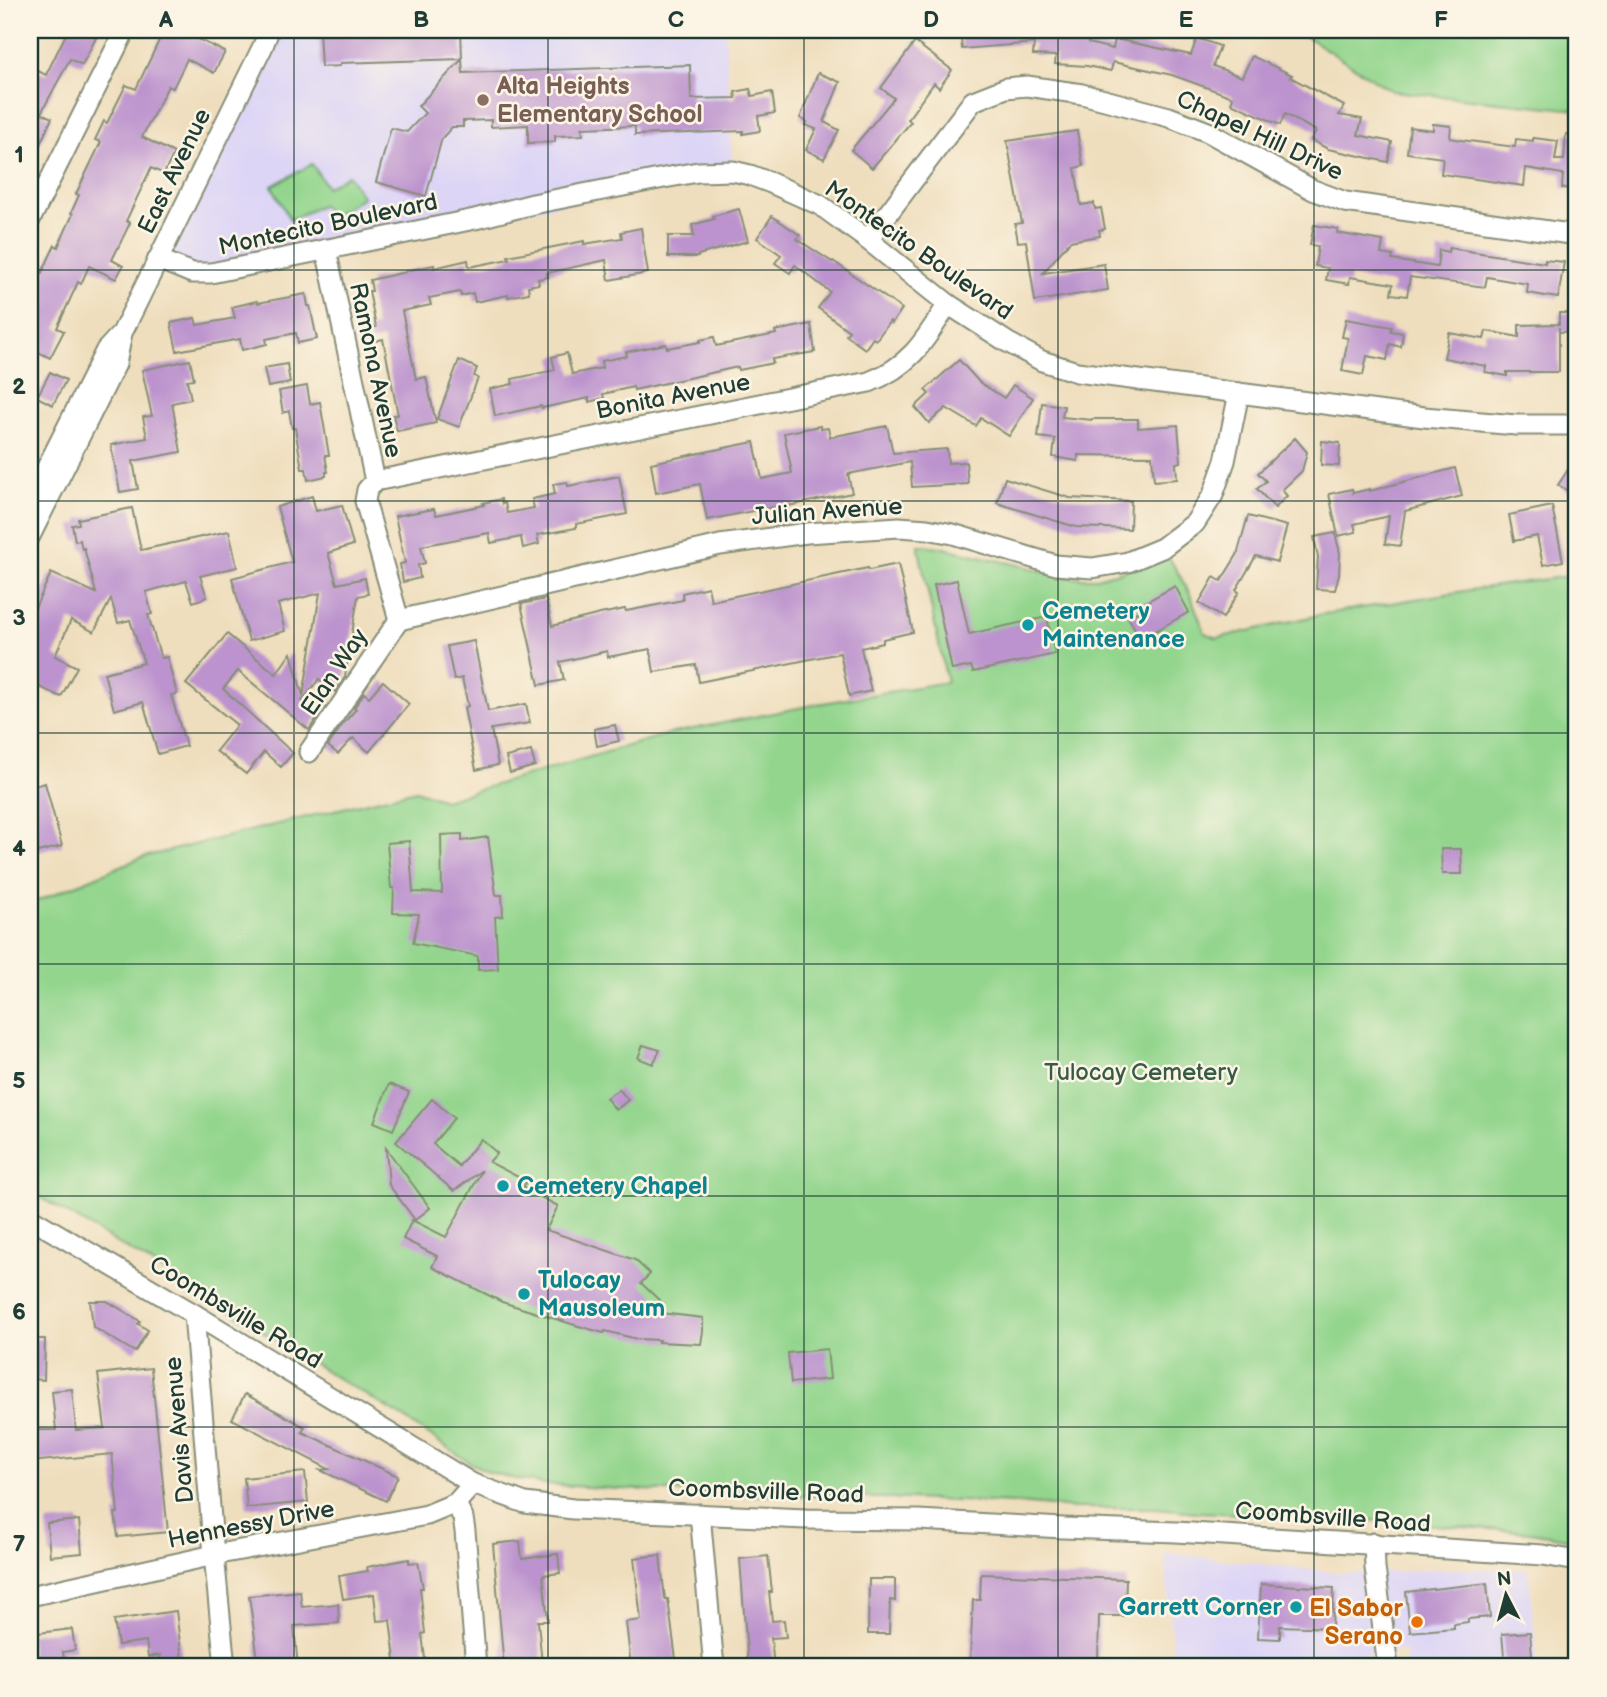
<svg xmlns="http://www.w3.org/2000/svg" width="1607" height="1697" font-family="'Balsamiq Sans',sans-serif">
<style>
.built{fill:#ddd5f6}
.green{fill:#93d58d;stroke:#598960;stroke-width:2}
.building{fill:#bc93ce}
.lines{fill:none;stroke-linecap:round;stroke-linejoin:round}
.minor-casing{stroke:#878e78;stroke-width:23}
.minor{stroke:#fff;stroke-width:19}
.grid{fill:none;stroke:#1f3d34;stroke-width:2;stroke-opacity:0.55}
.education-dot{fill:#8d6e63;stroke:#fcf5e5;stroke-width:2.5}
.culture-dot{fill:#0f9aa8;stroke:#fcf5e5;stroke-width:2.5}
.food-dot{fill:#e8710a;stroke:#fcf5e5;stroke-width:2.5}
.labels{text-anchor:middle;stroke-width:5;stroke-linejoin:round;paint-order:stroke}
.education-label{font-size:24px;font-weight:bold;fill:#785e54;stroke:#fcf5e5;text-anchor:start}
.street-label{font-size:24px;fill:#1f3d34;stroke:#fcf5e5}
.culture-label{font-size:24px;font-weight:bold;fill:#0d838f;stroke:#fcf5e5;text-anchor:start}
.park-label{font-size:24px;fill:#365b46;stroke:#fcf5e5}
.food-label{font-size:24px;font-weight:bold;fill:#c56008;stroke:#fcf5e5;text-anchor:end}
.neatline{fill:none;stroke:#1f3d34;stroke-width:2.5}
.grid-label{font-size:23px;text-anchor:middle;font-weight:bold;fill:#1f3d34}
</style>
<rect width="100%" height="100%" fill="#fcf5e5"/>
<filter id="ink" filterUnits="userSpaceOnUse"><feTurbulence type="fractalNoise" baseFrequency=".0143" numOctaves="2"/><feDisplacementMap in="SourceGraphic" scale="14" xChannelSelector="R" yChannelSelector="G"/><feConvolveMatrix kernelMatrix="1 2 1 2 8 2 1 2 1" color-interpolation-filters="sRGB"/></filter>
<filter id="wash" filterUnits="userSpaceOnUse"><feTurbulence type="fractalNoise" baseFrequency=".00686" numOctaves="4" result="noise"/><feDisplacementMap in="SourceGraphic" scale="28" xChannelSelector="R" yChannelSelector="G"/><feGaussianBlur stdDeviation="1.57" result="paint"/><feColorMatrix in="noise" values="0 0 0 0 0 0 0 0 0 0 0 0 0 0 0 0 0 1.4 0 .05"/><feComposite in="paint" operator="in"/></filter>
<g filter="url(#wash)">
<rect width="100%" height="100%" fill="#efdebd"/>
<g class="built">
<path d="M269 30H725L733 171 211 273 158 259Z"/>
<path d="M1165 1553 1341 1573 1395 1572 1426 1569H1528L1538 1667H1405V1651L1241 1667H1174Z"/>
</g>
<g class="green">
<path d="M1296 30H1577V110L1392 91Z"/>
<path d="M312 164 327 187 348 175 363 197 331 217 322 205 290 220 272 186Z"/>
<path d="M918 545 940 547 1035 569 1054 575 1075 578H1096L1122 571 1166 552 1190 594 1205 633 1217 638 1324 614 1489 587 1577 575V1540L1530 1532 1339 1518 1196 1512 1157 1508H1075L1015 1503 826 1496 737 1495 686 1492 601 1488 544 1484 516 1479 489 1472 470 1463 396 1413 332 1375 211 1299 40 1197 30 1177V904L140 858 416 790 444 800 668 734 823 703 947 682Z"/>
<path d="M1359 1659V1667H1241L1259 1665Z"/>
</g>
<g id="blocks">
<g class="building">
<path d="M68 30H100L82 65 70 59 41 113 52 118 30 166V77L34 69 46 75Z"/>
<path d="M164 30H205L200 40 225 52 214 73 187 59 173 88 168 86 142 137 174 153 164 174 151 168 126 221 130 223 112 260 123 266 116 279 89 266 81 284 78 282 57 328 64 331 50 358 30 348V292L37 276 40 277 55 245 58 247 73 214 71 213 79 195 76 194 101 142 95 140 104 121 107 123 126 85 136 89Z"/>
<path d="M319 30H461L462 59 340 63V66L321 67Z"/>
<path d="M960 30H1088V43L1113 49 1115 39 1191 55 1197 38 1220 46 1213 66 1242 77 1252 56 1292 75 1290 77 1344 106 1339 115 1362 119 1358 135 1392 142 1388 162 1328 149 1311 140 1316 131 1285 114 1280 125 1231 103 1233 97 1172 75 1113 62 1111 71 1087 66 1055 64 1056 56 1033 55 1034 43 962 49Z"/>
<path d="M915 42 952 70 939 88 934 83 908 119 911 122 872 168 851 150 894 98 881 88Z"/>
<path d="M462 59 463 73 690 65 691 99 736 98 735 92 750 89 752 96 772 92 775 113 758 116 760 131 743 134V131L635 135V126L582 128 583 135 555 136V142L528 143V125L491 127V120L463 121V127H452L442 138 426 196 376 182 391 128 407 132 425 113 418 106Z"/>
<path d="M818 73 840 82 824 122 839 130 824 159 806 150 816 129 805 125 807 122 800 118Z"/>
<path d="M1433 124 1451 126 1450 138 1461 140 1515 147 1516 139 1533 141V138L1558 141 1555 160H1564L1566 134H1577V189L1562 188 1563 174 1526 168 1524 186 1441 174 1443 158 1407 153 1410 127 1433 130Z"/>
<path d="M1077 131 1083 166 1075 168 1081 205 1094 203 1095 209 1101 208 1105 229 1099 230 1100 236 1070 241 1043 273 1104 264 1108 290 1035 301 1026 241 1018 242 1015 224 1022 223 1007 141Z"/>
<path d="M739 209 748 241 698 255V257H668V236H694L692 225 714 219 713 216Z"/>
<path d="M772 216 800 235 797 239 832 262 833 261 902 309 892 323 890 321 876 340 873 338 865 349 846 335 849 331 818 308 830 292 795 265 790 273 775 263 781 255 757 238Z"/>
<path d="M1314 225 1338 229 1337 233 1383 241 1381 254 1393 256 1392 260 1437 267 1439 250 1448 252 1449 248 1545 263V260L1564 262 1558 298 1527 293 1528 284 1487 277 1485 287 1410 277 1407 296 1391 294 1393 284 1350 277 1349 284 1326 280 1328 268 1315 266 1318 246 1310 245Z"/>
<path d="M641 228 648 273 609 280 606 260 547 273 548 277 538 279 539 284 528 286 529 293 508 297V295L475 302 473 293 461 296 460 292 429 298 431 305 402 311 416 379 426 377 436 423 397 431 393 415H398L383 339 371 342 369 328 376 327 369 291H372L370 280 406 272V271L434 265V268L468 260 469 267 509 259 508 256 584 241V244L622 238 621 232Z"/>
<path d="M306 294 308 306H310L317 339 298 343 296 333 266 339 267 344 242 350 240 339 177 351 171 323 195 318 197 325 235 318 232 307 257 301 258 303Z"/>
<path d="M1559 313H1577V332H1559V327V372H1507V376L1485 372 1486 366 1444 358 1449 333 1484 339 1486 331 1519 337V325L1559 324Z"/>
<path d="M1346 319 1392 327 1391 331 1403 333 1401 347 1390 344 1387 360 1367 356 1363 375 1342 371 1348 338 1342 337Z"/>
<path d="M811 324 815 352 772 359 773 363 739 370 738 367 634 390 633 387 603 394 604 398 589 402V398L542 408 541 406 495 416 490 389 513 384 512 379 555 370 552 357 567 353 572 374 602 368 601 361 627 356 626 352 666 344 667 348 700 342V340L714 337 716 346 776 334 775 331Z"/>
<path d="M190 360 194 379 187 380 191 399 172 403 181 452 133 461 138 489 120 492 111 445 147 438 143 417 152 416 142 370Z"/>
<path d="M459 360 477 368 474 376 478 378 459 427 437 419Z"/>
<path d="M959 360 979 382 1004 398 1013 385 1033 398 1009 436 981 418 976 426 946 408 929 423 915 407 929 394 925 390Z"/>
<path d="M287 364 290 383 268 387 264 368Z"/>
<path d="M50 372 66 380 53 405 37 397Z"/>
<path d="M307 386 310 404 320 402 329 455H325L328 472H326V476L308 480 306 469H302L295 428H292L289 411 283 413 279 391Z"/>
<path d="M1042 403 1064 406 1062 417 1092 420V419H1138V428L1178 425 1181 462 1176 463 1177 479 1154 481 1152 456 1078 455V461L1053 457 1055 439 1038 437Z"/>
<path d="M820 426 821 429 828 428 830 437 887 426 893 453 947 449 948 463 966 462 968 484 912 487 910 462 848 474 852 493 783 507V505L707 520 700 484 656 493 651 463 754 442 762 479 792 473 784 433Z"/>
<path d="M1295 438 1307 452 1302 471 1282 490 1287 496 1275 508 1257 489 1266 481 1258 473Z"/>
<path d="M1322 441 1340 443 1339 466 1321 465Z"/>
<path d="M1577 456V497L1558 485Z"/>
<path d="M1455 468 1462 496 1405 511 1400 546 1385 544 1389 516 1354 524 1356 532 1338 536 1329 494 1352 489 1353 493 1370 489V491Z"/>
<path d="M619 476 627 514 576 524V528L537 535 539 544 523 548 521 537 491 543 489 533 421 546 425 563 418 565 420 578 403 582 400 564 405 563 395 516 434 509 436 515 484 505 483 503 501 499 502 504 505 503 507 513 534 508 532 499 555 494 553 484 567 482 568 486Z"/>
<path d="M1005 478 1070 498 1131 501 1130 529 1076 527 997 503Z"/>
<path d="M312 496 316 511 342 505 353 545 328 553 337 584 365 578 368 594 358 596 345 677 335 692 319 679 302 701 319 715 309 730 238 671 223 689 293 753 281 767 264 752 246 774 216 751 237 725 186 684 227 634 276 674 291 653 303 696 320 593 278 604 285 631 249 641 232 578 292 562 277 507Z"/>
<path d="M1552 506 1563 561 1543 565 1537 536 1514 541 1509 515Z"/>
<path d="M132 508 141 550 229 531 237 567 200 576 207 597 193 602 186 581 146 592 152 614 148 615 161 658 167 657 177 694 171 695 186 746 158 754 143 702 114 710 104 673 144 663 130 620 118 623 111 599 94 632 71 620 55 656 77 667 61 697 40 687 30 710V619L51 573 96 593 84 548 82 549 80 540 75 541 72 525 79 524 78 519Z"/>
<path d="M1248 516 1287 526 1277 562 1256 556 1236 590 1239 592 1223 618 1199 603 1214 577 1221 581 1237 555Z"/>
<path d="M1335 533 1340 553 1339 574 1335 590 1316 589 1318 557 1314 537Z"/>
<path d="M898 564 913 632 883 639V643L861 648 871 691 849 696 840 653 699 682 696 665 654 672 650 649 608 657 607 651 560 662 564 680 539 685 521 604 546 599 552 626 600 614 625 609 626 611 683 600 682 593 708 587 711 601 868 568 869 570Z"/>
<path d="M957 580 969 634 1047 617 1055 654 973 672 971 666 952 670 934 585Z"/>
<path d="M1175 586 1189 612 1150 634 1148 631 1139 636 1128 617 1143 609 1140 605Z"/>
<path d="M474 641 488 711 526 704 530 723 491 729 498 765 476 770 464 708 468 706 462 678 454 680 447 646Z"/>
<path d="M383 681 409 704 369 752 353 738 338 754 328 746 343 724 356 709 354 708 364 693 369 697Z"/>
<path d="M615 725 619 741 597 746 594 729Z"/>
<path d="M531 751 535 766 510 773 506 757Z"/>
<path d="M45 783 62 846 30 854V787Z"/>
<path d="M462 834V841L488 837 496 895H502L503 916 495 917 498 969 478 970V956L413 943 419 914 393 913 394 888H391L387 843 409 841 413 892 442 893 441 835Z"/>
<path d="M1441 849H1461L1462 874H1442Z"/>
<path d="M643 1045 660 1050 653 1064 638 1058Z"/>
<path d="M389 1084 409 1092 393 1130 374 1122Z"/>
<path d="M619 1089 628 1100 616 1110 606 1098Z"/>
<path d="M432 1099 454 1118 433 1144 459 1166 481 1139 497 1153 489 1162 526 1181 523 1188 558 1206 546 1230 635 1260 650 1274 641 1283 661 1302V1313L703 1318V1331L701 1344 658 1342 659 1340 637 1339 605 1331 604 1333 575 1325 502 1302 432 1267 437 1256 403 1239 412 1220 446 1237 482 1170 454 1191 396 1142Z"/>
<path d="M386 1148 430 1208 415 1220 389 1185Z"/>
<path d="M90 1301H107L140 1321 138 1324 148 1330 135 1352 93 1327Z"/>
<path d="M30 1339H45L44 1380 30 1379Z"/>
<path d="M827 1349 830 1379 791 1383 788 1353Z"/>
<path d="M151 1368 168 1532 118 1537 115 1513H118L112 1454 30 1462V1430H56L52 1391 72 1389 76 1430 105 1428 98 1374Z"/>
<path d="M245 1394 305 1427 302 1432 398 1476 386 1501 320 1470 329 1469 232 1419Z"/>
<path d="M305 1472 308 1502 247 1508 244 1478Z"/>
<path d="M79 1520 82 1553 50 1556 47 1523Z"/>
<path d="M520 1541 522 1559 558 1554 560 1573 543 1575 548 1621H538L542 1665 504 1667 493 1544Z"/>
<path d="M660 1555 665 1599H668L677 1667H631L626 1622 641 1620 634 1558Z"/>
<path d="M768 1556 772 1592H769L772 1621 784 1620 786 1637 771 1638 774 1667H748L740 1559Z"/>
<path d="M409 1559V1563L418 1562 423 1588H420L425 1633 422 1634 426 1667H396L390 1620 377 1621 374 1594 343 1599 339 1576 368 1571 367 1567Z"/>
<path d="M981 1574 1126 1579 1125 1616H1099L1098 1662 1014 1658V1662L970 1660 973 1600H980Z"/>
<path d="M869 1579H895V1601L890 1600 889 1634H868Z"/>
<path d="M1487 1583 1490 1617 1468 1619V1622L1454 1624V1628L1410 1632 1406 1592Z"/>
<path d="M1261 1584 1334 1588 1332 1628 1280 1626V1639L1258 1638Z"/>
<path d="M300 1591 302 1607 338 1604 339 1623 294 1626 298 1667H259L249 1596Z"/>
<path d="M176 1611 183 1667H162L160 1655 148 1657 146 1641 118 1645 114 1620Z"/>
<path d="M72 1629 75 1650 63 1652 65 1667H31L30 1634Z"/>
<path d="M1530 1632 1533 1667H1505L1502 1634Z"/>
</g>
</g>
</g>
<g filter="url(#ink)">
<use href="#blocks" fill-opacity="0" stroke="#878e78" stroke-width="2"/>
<g class="lines">
<g class="minor-casing">
<g id="minor">
<path d="M30 220 125 30"/>
<path d="M868 240 973 101 1006 88 1027 86 1082 94 1169 117 1208 132 1313 190 1345 202 1577 235"/>
<path d="M326 249 375 481 367 490 365 501 399 620"/>
<path d="M158 259 192 273H211L475 219 533 204 664 178 698 172 733 171 750 175 771 183 820 205 868 240 948 304 1007 342 1042 361 1077 372 1424 417 1516 425H1577"/>
<path d="M375 481 869 382C911 366 925 340 948 304"/>
<path d="M30 501 106 350 119 336"/>
<path d="M30 536 116 364 122 333 263 46 269 30"/>
<path d="M399 620 720 545 807 533 899 527 927 529 953 534 1056 565 1092 568 1128 562 1162 548 1195 523 1213 495 1225 461 1239 393"/>
<path d="M309 752 399 620"/>
<path d="M30 1218 194 1314 473 1484 525 1503 573 1509 806 1519 919 1520 1063 1528 1176 1532 1543 1555 1577 1561"/>
<path d="M194 1314 214 1555 225 1667"/>
<path d="M456 1503 463 1518 465 1531 476 1667"/>
<path d="M700 1514 714 1667"/>
<path d="M1374 1543 1375 1568 1388 1667"/>
<path d="M30 1596 214 1555 427 1515 456 1503 473 1484"/>
</g>
</g>
<use href="#minor" class="minor"/>
</g>
</g>
<path class="grid" d="M294 30V1667M548 30V1667M804 30V1667M1058 30V1667M1314 30V1667M30 270H1577M30 501H1577M30 733H1577M30 964H1577M30 1196H1577M30 1427H1577"/>
<circle class="education-dot" cx="483" cy="100" r="7"/>
<g class="culture-dot">
<circle cx="1028" cy="625" r="7"/>
<circle cx="503" cy="1186" r="7"/>
<circle cx="524" cy="1294" r="7"/>
<circle cx="1296" cy="1607" r="7"/>
</g>
<circle class="food-dot" cx="1417" cy="1622" r="7"/>
<g class="labels">
<g class="education-label">
<text x="497" y="94">Alta Heights<tspan x="497" dy="28">Elementary School</tspan></text>
</g>
<g class="street-label">
<text transform="translate(1260 135) rotate(25)" y="8">Chapel Hill Drive</text>
<text transform="translate(174 171) rotate(-64)" y="8">East Avenue</text>
<text transform="translate(328 224) rotate(-12)" y="8">Montecito Boulevard</text>
<text transform="translate(919 250) rotate(35)" y="8">Montecito Boulevard</text>
<text transform="translate(376 370) rotate(78)" y="8">Ramona Avenue</text>
<text transform="translate(673 396) rotate(-11)" y="8">Bonita Avenue</text>
<text transform="translate(827 511) rotate(-4)" y="8">Julian Avenue</text>
<text transform="translate(334 672) rotate(-56)" y="8">Elan Way</text>
<text transform="translate(236 1312) rotate(31)" y="8">Coombsville Road</text>
<text transform="translate(179 1430) rotate(-95)" y="8">Davis Avenue</text>
<text transform="translate(766 1491) rotate(2)" y="8">Coombsville Road</text>
<text transform="translate(1333 1517) rotate(4)" y="8">Coombsville Road</text>
<text transform="translate(251 1524) rotate(-11)" y="8">Hennessy Drive</text>
</g>
<g class="culture-label">
<text x="1042" y="619">Cemetery<tspan x="1042" dy="28">Maintenance</tspan></text>
<text x="517" y="1194">Cemetery Chapel</text>
<text x="538" y="1288">Tulocay<tspan x="538" dy="28">Mausoleum</tspan></text>
<text x="1282" y="1615" text-anchor="end">Garrett Corner</text>
</g>
<g class="park-label">
<text x="1141" y="1080">Tulocay Cemetery</text>
</g>
<g class="food-label">
<text x="1403" y="1616">El Sabor<tspan x="1403" dy="28">Serano</tspan></text>
</g>
</g>
<rect width="1607" height="1697" fill="none" stroke="#fcf5e5" stroke-width="77"/>
<g transform="translate(1506 1595) rotate(354)" stroke="#fcf5e5" stroke-width="5" paint-order="stroke">
<path d="M0-5L12 26L0 18L-12 26Z" fill="#1f3d34"/>
<text y="-10" font-size="19" font-weight="bold" text-anchor="middle" fill="#1f3d34">N</text>
</g>
<rect x="38" y="38" width="1530" height="1620" class="neatline"/>
<g class="grid-label">
<text x="166" y="27">A</text>
<text x="421" y="27">B</text>
<text x="676" y="27">C</text>
<text x="931" y="27">D</text>
<text x="1186" y="27">E</text>
<text x="1441" y="27">F</text>
<text x="19" y="162">1</text>
<text x="19" y="394">2</text>
<text x="19" y="625">3</text>
<text x="19" y="856">4</text>
<text x="19" y="1088">5</text>
<text x="19" y="1319">6</text>
<text x="19" y="1551">7</text>
</g>
</svg>
